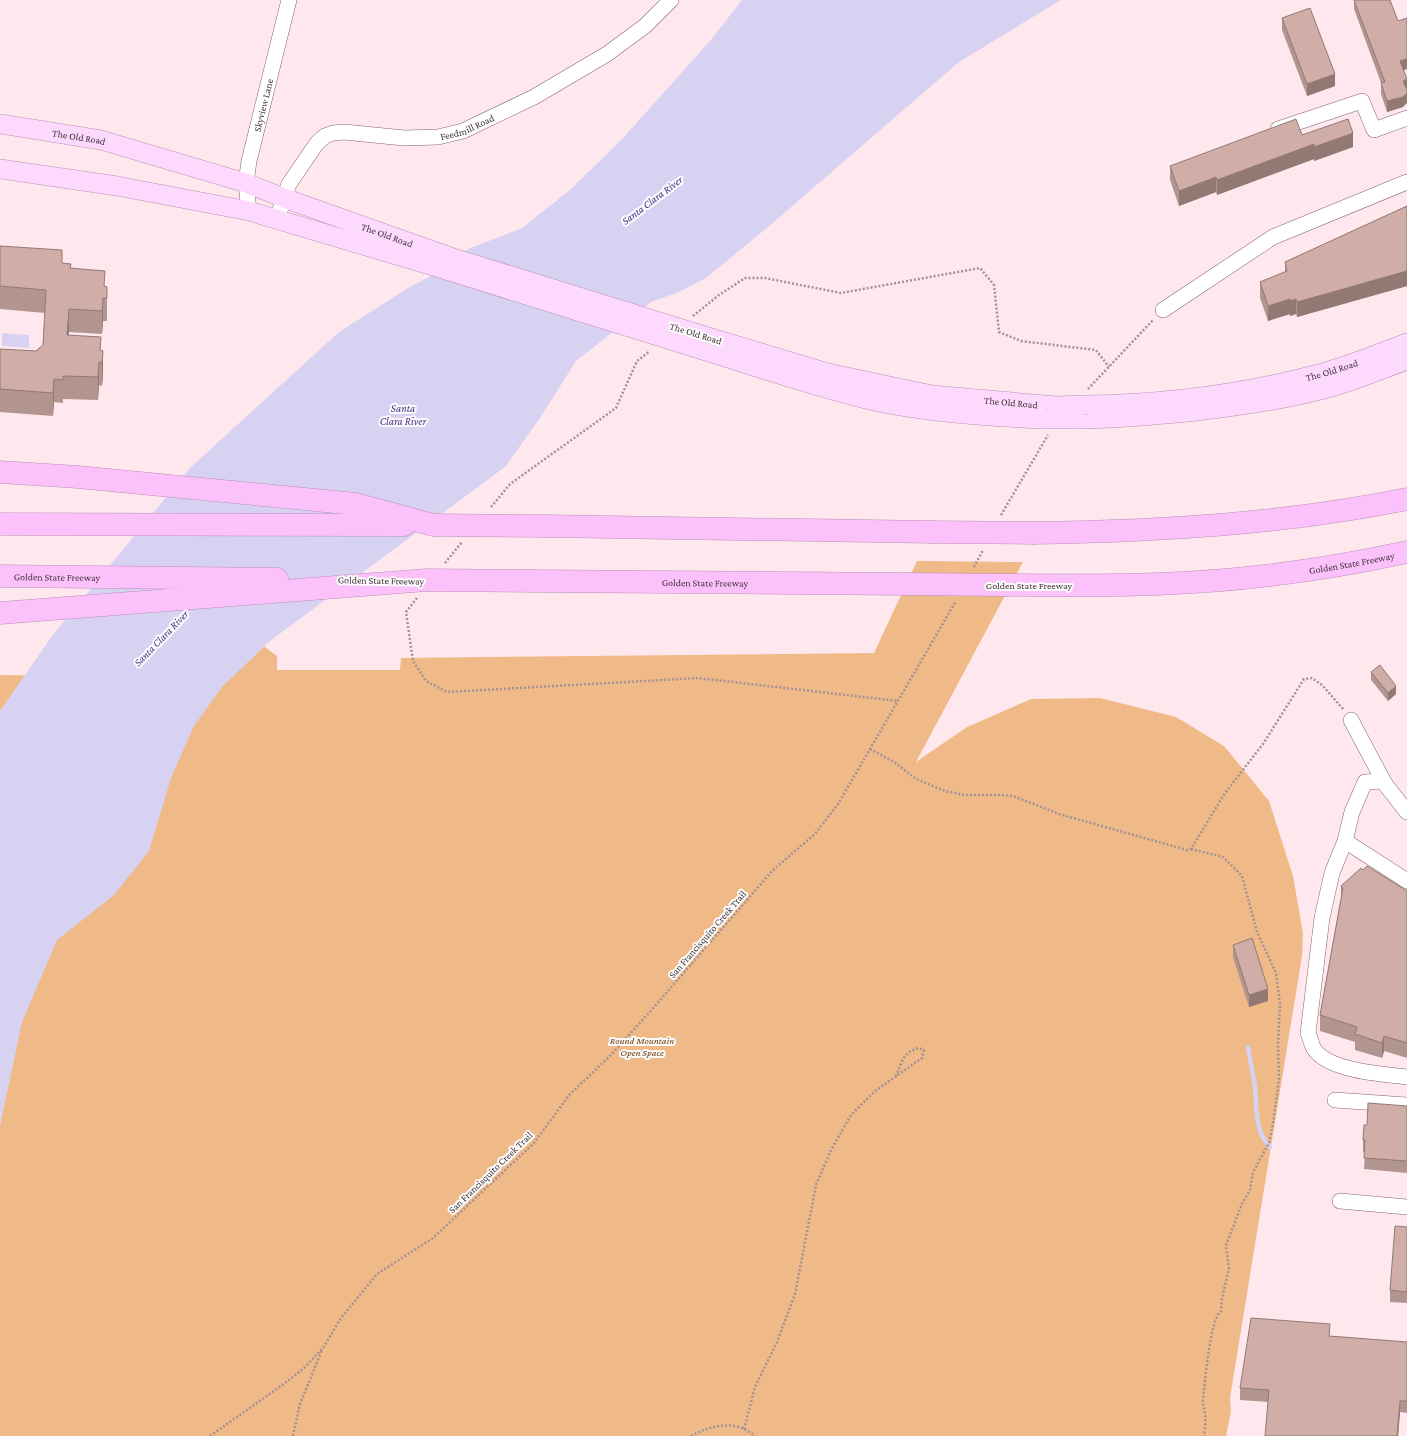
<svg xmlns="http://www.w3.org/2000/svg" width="1407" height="1436" font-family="'Crimson Pro',serif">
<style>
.green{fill:#efba87}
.water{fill:#d7d2f2}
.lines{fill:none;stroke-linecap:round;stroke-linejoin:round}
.stream{stroke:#d7d2f2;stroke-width:4.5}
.minor-casing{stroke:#84656e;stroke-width:16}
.major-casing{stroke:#ba8fb6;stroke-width:20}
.highway-casing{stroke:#ba8fb6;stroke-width:23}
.path{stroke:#a39196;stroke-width:2.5;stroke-dasharray:2 2;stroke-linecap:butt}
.minor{stroke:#fff;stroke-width:15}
.major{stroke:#fddafd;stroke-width:19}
.highway{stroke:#fbc1fb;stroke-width:22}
.major-bridge-casing{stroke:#ba8fb6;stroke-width:20;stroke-linecap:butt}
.highway-bridge-casing{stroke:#ba8fb6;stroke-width:23;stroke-linecap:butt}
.major-bridge{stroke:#fddafd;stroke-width:19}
.highway-bridge{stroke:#fbc1fb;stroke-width:22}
.wall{fill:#b3958f}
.shaded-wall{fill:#927974}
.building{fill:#d0ada6;stroke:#927974}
.labels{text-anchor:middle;stroke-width:4;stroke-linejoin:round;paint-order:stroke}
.street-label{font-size:10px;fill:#403236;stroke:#fcfcfc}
.park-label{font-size:10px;font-style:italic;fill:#6a400c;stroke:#fcfcfc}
.water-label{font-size:11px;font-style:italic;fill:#4c308a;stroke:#fcfcfc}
</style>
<rect width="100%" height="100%" fill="#fee8ee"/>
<path class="green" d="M917 561 1023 562 916 762 967 727 1031 699 1100 698 1176 717 1224 746 1269 801 1293 876 1303 933 1302 956 1230 1398 1231 1412 1226 1436H0V675L75 676 249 635 277 656V670H400L401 658 874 653Z"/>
<g class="water">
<path d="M742 0H1061L959 62 768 227 706 278 679 292 651 302 576 361 540 418 505 467 270 641 222 687 194 726 171 778 149 851 114 895 57 940 22 1022 0 1126V711L52 636 191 467 339 332 408 288 429 277 468 249 522 228 570 190 623 138 710 41Z"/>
<path d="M2 333 29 335V348L2 346Z"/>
</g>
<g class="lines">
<path class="stream" d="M1248 1047C1250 1060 1253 1074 1255 1087 1257 1108 1254 1130 1270 1147"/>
<g class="minor-casing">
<g id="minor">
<path d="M1278 129 1362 101 1374 130 1407 118"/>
<path id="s1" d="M249 211 246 183 249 161 289 0"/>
<path id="s2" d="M277 219 289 184 317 143 325 136 333 133 344 132 404 138 438 137 463 131 534 97 607 54 645 26 671 0"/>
<path d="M1163 310 1273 237 1407 182"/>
<path d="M1351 720 1385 784"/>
<path d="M1407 812 1385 784 1382 781 1365 782 1352 812 1345 841 1407 881"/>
<path d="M1345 841 1332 873 1322 918 1308 1033C1310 1037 1311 1043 1313 1047 1325 1071 1383 1074 1407 1077"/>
<path d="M1335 1100 1407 1105"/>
<path d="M1340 1201 1407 1207"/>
</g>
</g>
<g class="major-casing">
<g id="major">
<path id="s3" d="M0 124 101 140 246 183 284 198 450 257"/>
<path d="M0 169 117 186 249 211 443 269"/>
<path id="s4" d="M705 336 828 373 932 395 1056 406"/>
<path d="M696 348C755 366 814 387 874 401 930 413 989 417 1046 419"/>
<path id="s5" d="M1087 405C1164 404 1241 394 1315 375 1346 367 1377 354 1407 343"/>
<path d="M1076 419C1117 419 1157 415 1197 411 1240 406 1282 400 1324 389 1352 382 1379 370 1407 360"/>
</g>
</g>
<g class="highway-casing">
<g id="highway">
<path d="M0 472 78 477 356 504 433 525"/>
<path d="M0 524 404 525"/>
<path d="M545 526 932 532"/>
<path d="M1035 533C1160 531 1284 524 1407 499"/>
<path id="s6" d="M0 576 277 579"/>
<path id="s7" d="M534 581 905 584"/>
<path id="s8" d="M1008 585C1058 585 1107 586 1157 584 1241 581 1325 570 1407 552"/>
<path d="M0 613 427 580"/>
</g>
</g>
<g class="path">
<path d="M693 316 719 295 745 278H765L841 293 980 268 994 285 999 332 1021 341 1096 350 1109 367"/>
<path d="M1088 389 1153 320"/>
<path d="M491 507 510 484 616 408 637 361 650 351"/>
<path d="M1001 515 1048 435"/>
<path d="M445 563 462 542"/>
<path d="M974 567 983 550"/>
<path d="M417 598 406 612 413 661 426 681 447 692 698 678 898 701"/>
<path d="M870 749 894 762 916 779 945 791 965 795H1001L1013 796 1059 814 1187 850 1191 849 1225 793 1263 744 1304 679 1312 678 1322 685 1344 710"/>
<path d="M1191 849 1223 857 1242 876 1257 932 1276 973 1280 1005 1278 1045 1279 1079 1273 1124 1269 1143 1253 1172 1250 1190 1242 1204 1226 1245 1229 1269 1222 1298 1221 1311C1210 1319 1205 1383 1203 1399 1202 1405 1205 1409 1205 1414 1206 1421 1205 1429 1204 1436"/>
<path d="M744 1429 755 1387 777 1342 795 1294 816 1185 831 1150 851 1115 875 1091 922 1058 924 1050 919 1048C903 1052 902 1062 896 1076"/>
<path d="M210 1436 285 1383 305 1367 323 1348 341 1318 377 1274 433 1238 534 1143 570 1094 608 1058 648 1014 773 870 815 834 838 804 956 601"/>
<path d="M293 1436 300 1404 322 1350"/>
<path d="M691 1436C712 1425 735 1419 755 1436"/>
</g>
<use href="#minor" class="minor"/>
<use href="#major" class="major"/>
<use href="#highway" class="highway"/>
<g class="major-bridge-casing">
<g id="major-bridge">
<path d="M450 257 705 336"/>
<path d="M443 269 696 348"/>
<path d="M1056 406 1087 405"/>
<path d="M1046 419H1076"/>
</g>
</g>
<g class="highway-bridge-casing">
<g id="highway-bridge">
<path d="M433 525 545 526"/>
<path d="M932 532 1035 533"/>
<path d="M427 580 534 581"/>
<path d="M905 584 1008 585"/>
</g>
</g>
<use href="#major-bridge" class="major-bridge"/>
<use href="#highway-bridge" class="highway-bridge"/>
</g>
<g class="wall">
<path d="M1354 0H1390L1404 70 1403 107 1387 112 1381 94V83L1354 9Z"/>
<path d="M1282 18 1335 86 1307 96 1282 30Z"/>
<path d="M1302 135 1353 147 1314 161V159L1217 195 1216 192 1179 206 1170 180V166Z"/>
<path d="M1407 206V286L1297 317 1296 314 1290 316V314L1268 321 1260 298V282L1285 272V262Z"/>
<path d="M0 246 62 263 105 286 107 287V321H103L102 334 69 332 68 335 101 350 103 351V374L102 386 99 385 98 400 63 399V403L54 402 53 416 0 412V349L36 351 43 345 45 313 0 309Z"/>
<path d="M1371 672 1396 694 1388 701 1371 680Z"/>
<path d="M1363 870 1407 891V1058L1384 1051 1382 1058 1355 1050V1042L1320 1031V1015L1341 898V886Z"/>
<path d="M1233 945 1268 1001 1249 1007 1233 957Z"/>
<path d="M1407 1106V1173L1364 1169 1365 1152H1363V1140L1367 1125Z"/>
<path d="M1407 1227V1303L1390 1302V1290Z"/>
<path d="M1330 1336 1407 1342V1413L1400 1412 1398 1436H1265L1268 1402 1240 1400V1388Z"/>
</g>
<g class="shaded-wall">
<path d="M1407 59V69L1400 72V61Z"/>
<path d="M1335 74V86L1307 96V84Z"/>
<path d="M1407 79V90L1403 81Z"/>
<path d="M1407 93V103L1403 107 1387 112V101Z"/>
<path d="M1353 133V147L1314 161V147Z"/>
<path d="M1314 144V159L1217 195V180Z"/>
<path d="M1216 177V192L1179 206V191Z"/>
<path d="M1407 271V286L1297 317V302Z"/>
<path d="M103 298V321L102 334V311Z"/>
<path d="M1290 299V314L1268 321V306Z"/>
<path d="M1296 299V314L1290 316V301Z"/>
<path d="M69 309V332L67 358V335Z"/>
<path d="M103 351V374L102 386V363Z"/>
<path d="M99 362V385L98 400V377Z"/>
<path d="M54 379V402L53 416V393Z"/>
<path d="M1396 686V694L1388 701V693Z"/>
<path d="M1268 989V1001L1249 1007V995Z"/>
<path d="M1384 1036V1051L1382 1058V1043Z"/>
<path d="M1400 1401V1412L1398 1436H1397Z"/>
</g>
<g class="building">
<path d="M1354 0H1390L1398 21 1407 18V59L1400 61 1407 79 1403 81 1407 90V93L1403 97 1387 101 1381 83 1385 82Z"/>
<path d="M1310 8 1335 74 1307 84 1282 18Z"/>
<path d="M1296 119 1302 135 1348 119 1353 133 1314 147V144L1217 180 1216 177 1179 191 1170 166Z"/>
<path d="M1407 206V271L1297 302 1296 299 1290 301V299L1268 306 1260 282 1287 271 1285 262Z"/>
<path d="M0 246 62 250V263L71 264 70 268 105 271 104 286 107 287V298H103L102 311 69 309 67 335 101 337 100 350 103 351 102 363 99 362 98 377 63 376V380L54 379 53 393 0 389V349L36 351 43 345 46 290 0 286Z"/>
<path d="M1380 665 1396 686 1388 693 1371 672Z"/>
<path d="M1367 866 1407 891V1043L1384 1036 1382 1043 1355 1034 1357 1027 1320 1015 1343 888 1341 886 1361 868 1363 870Z"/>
<path d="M1252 938 1268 989 1249 995 1233 945Z"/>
<path d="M1368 1103 1407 1106V1161L1364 1158 1365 1140H1363L1364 1125H1367Z"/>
<path d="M1395 1226 1407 1227V1292L1390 1290Z"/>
<path d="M1251 1318 1330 1324 1329 1336 1407 1342V1401H1400L1397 1436H1265L1269 1390 1240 1388Z"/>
</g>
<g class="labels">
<g class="street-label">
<text dy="4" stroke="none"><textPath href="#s1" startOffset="108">Skyview Lane</textPath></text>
<text dy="4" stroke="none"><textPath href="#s2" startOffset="242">Feedmill Road</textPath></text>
<text dy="4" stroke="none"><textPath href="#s3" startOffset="80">The Old Road</textPath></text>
<text dy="4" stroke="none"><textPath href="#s3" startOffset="404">The Old Road</textPath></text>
<text transform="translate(696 333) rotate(17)" y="4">The Old Road</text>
<text dy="4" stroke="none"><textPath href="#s5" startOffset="248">The Old Road</textPath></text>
<text dy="4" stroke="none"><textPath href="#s4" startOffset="314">The Old Road</textPath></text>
<text dy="4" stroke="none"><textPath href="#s8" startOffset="345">Golden State Freeway</textPath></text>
<text dy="4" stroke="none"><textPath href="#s6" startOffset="57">Golden State Freeway</textPath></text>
<text transform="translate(381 580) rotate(1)" y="4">Golden State Freeway</text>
<text dy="4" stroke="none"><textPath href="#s7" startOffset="171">Golden State Freeway</textPath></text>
<text x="1029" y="589">Golden State Freeway</text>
<text transform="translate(707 934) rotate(-49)" y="4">San Francisquito Creek Trail</text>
<text transform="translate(490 1172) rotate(-44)" y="4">San Francisquito Creek Trail</text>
</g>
<g class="park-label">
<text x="642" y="1044">Round Mountain<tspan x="642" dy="12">Open Space</tspan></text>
</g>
<g class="water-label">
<text transform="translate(652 200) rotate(-37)" y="4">Santa Clara River</text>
<text x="403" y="412">Santa<tspan x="403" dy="13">Clara River</tspan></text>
<text transform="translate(161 638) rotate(-46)" y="4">Santa Clara River</text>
</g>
</g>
</svg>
